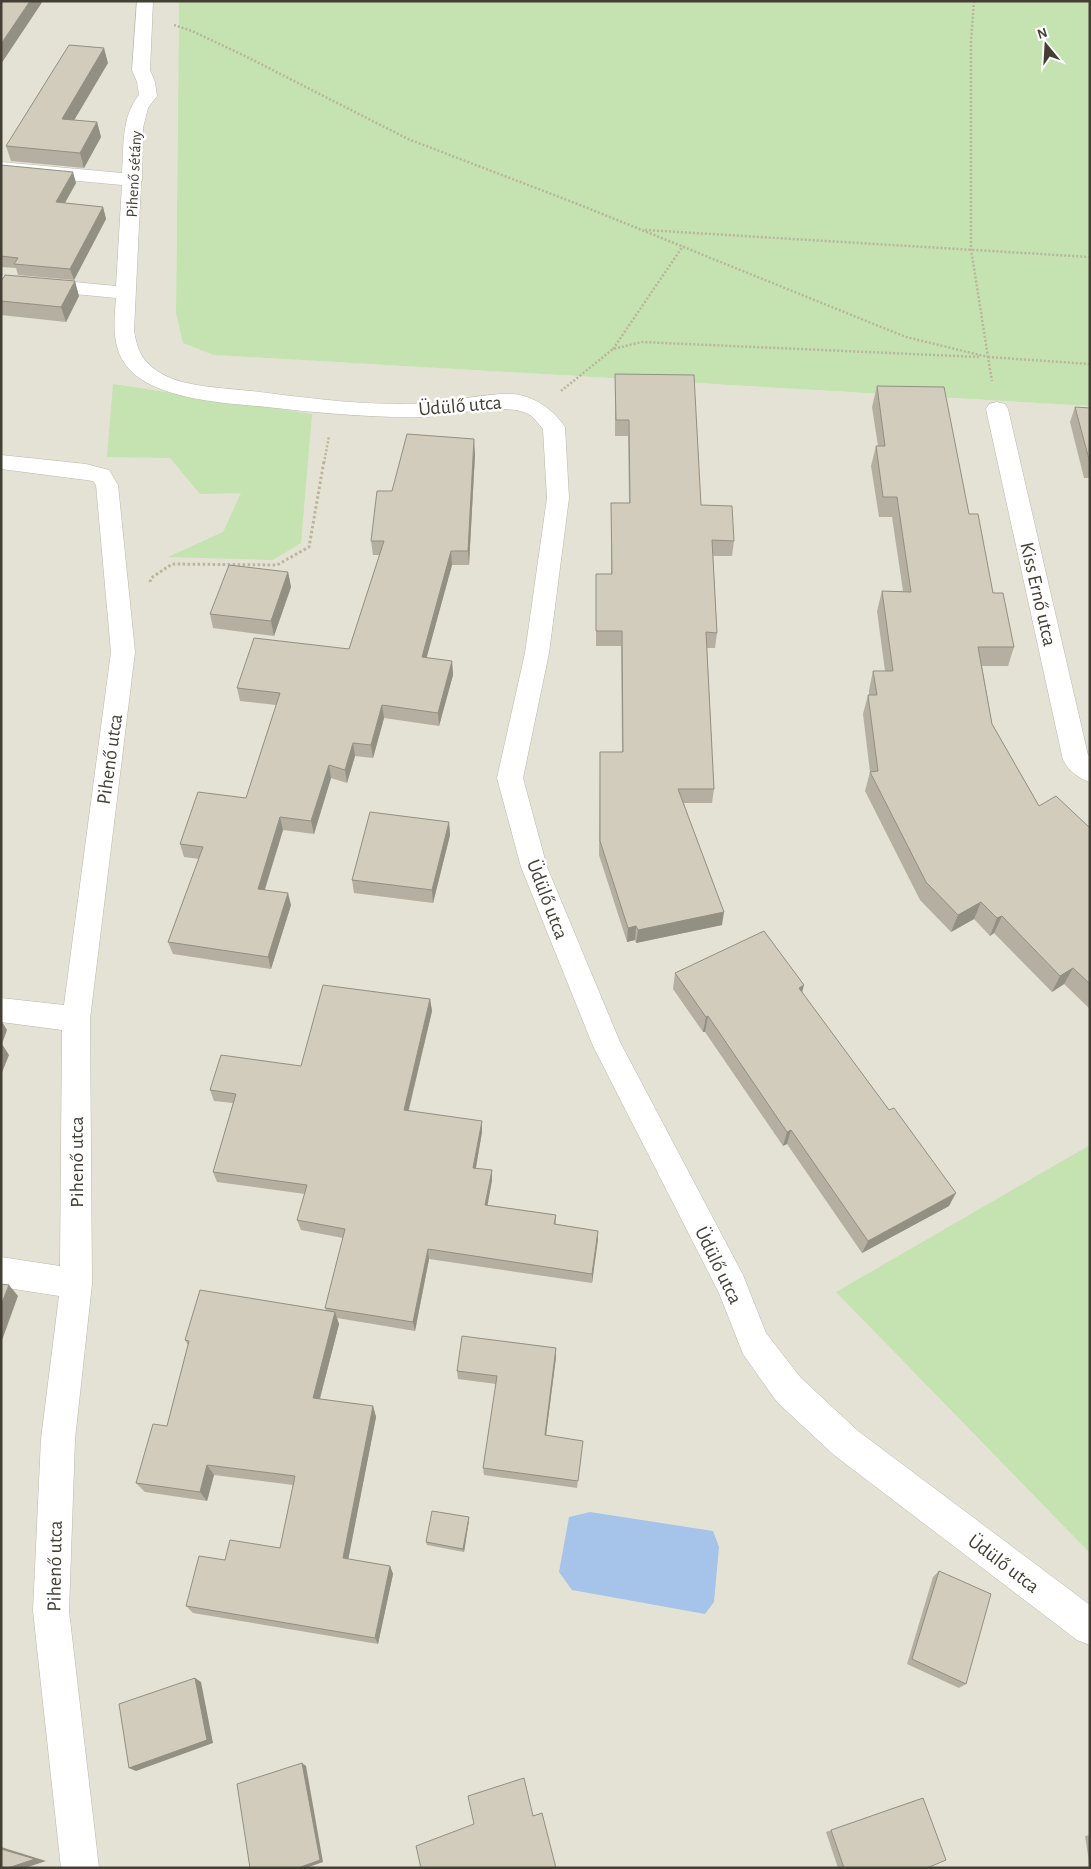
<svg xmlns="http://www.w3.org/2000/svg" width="1091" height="1869" font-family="'Alegreya Sans',sans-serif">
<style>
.residential{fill:#e4e2d4}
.green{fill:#c5e2b1}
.water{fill:#a6c4e9}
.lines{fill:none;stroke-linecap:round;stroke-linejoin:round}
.minor-casing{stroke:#bbb8a9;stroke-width:1}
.path-far1{stroke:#bcb59b;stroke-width:2.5;stroke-dasharray:2 2;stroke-linecap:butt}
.path{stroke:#bcb59b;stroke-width:3;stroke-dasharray:2.5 2.5;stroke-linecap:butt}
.minor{fill:#fff;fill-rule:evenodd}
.wall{fill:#b4afa1}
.shaded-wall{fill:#928f83}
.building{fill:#d1ccbb;stroke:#928f83}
.labels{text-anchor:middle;stroke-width:5;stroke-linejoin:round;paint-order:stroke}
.far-street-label{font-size:16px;fill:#433f35;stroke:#fff}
.street-label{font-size:20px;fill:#433f35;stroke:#fff}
</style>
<rect width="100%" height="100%" fill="#f1efe5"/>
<path class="residential" d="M1 1H179L176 313 214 355 1090 406V1868H1Z"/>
<g class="green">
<path d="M179 1H1090V406L214 355 183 343 176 313Z"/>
<path d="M113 384 312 414 301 543 273 560 168 557 223 532 241 493 200 494 170 458 107 457Z"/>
<path d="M1090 1145V1553L836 1292Z"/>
</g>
<path class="water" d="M590 1512 713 1531 719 1547 714 1602 705 1614 572 1590 559 1572 569 1517Z"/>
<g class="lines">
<g class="minor-casing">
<g id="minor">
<path d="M137 1H153L150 70 155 82 157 96 148 108 143 128 142 180 141 182 134 331C138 352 142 362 162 374 184 387 224 388 251 391 309 398 369 407 429 403 456 401 486 393 512 394 533 395 554 410 565 427L569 498 549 653 523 778 547 867 620 1042 743 1275 766 1333 801 1378 858 1431 1090 1605V1645L1077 1640 834 1455 777 1402 743 1354 719 1293 593 1046 521 867 497 778 525 653 547 498 543 429C539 425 535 418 530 415 508 401 452 416 426 417 372 418 320 413 267 407 226 403 159 400 130 370 111 350 114 324 116 298L1 287V275L116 286 122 185 1 174V162L122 173C124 147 121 117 139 95L137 82 132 70Z"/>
<path d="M997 402 1005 404 1008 409 1088 755 1090 757V782C1078 778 1069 771 1063 760L986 409 989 404Z"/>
<path d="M1 455 86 464 109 470 118 485 135 652 90 1019 92 1284 75 1439 69 1611 99 1868H61L33 1611 41 1439 59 1296 1 1287V1257L60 1266 62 1030 1 1022V998L64 1005 111 652 96 485 93 481 86 480 1 469Z"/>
</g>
</g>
<g class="path-far1">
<path d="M974 1 971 42V249L988 357"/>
<path d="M174 25 192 31 247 57 408 139 575 203 906 337 988 357 992 381"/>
<path d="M645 230 1090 257"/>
<path d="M613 349 683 246"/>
<path d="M988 357 1090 364"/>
<path d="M561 391 613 349 642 342 979 357"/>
<path d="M324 463 329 436"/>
</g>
<path class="path" d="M150 582 151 578 172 564 277 565 309 547 324 461"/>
<use href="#minor" class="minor"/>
</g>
<g class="wall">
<path d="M108 63 74 120 97 122 101 137 84 168 11 161 6 146Z"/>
<path d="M1 165 76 183 65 203 103 207 106 219 74 280 18 275 16 268 1 267Z"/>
<path d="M1 281 79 296 66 322 1 315Z"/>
<path d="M615 374 701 505 734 541 732 556H713L717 633 715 648H707L714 789 712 803H684L722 925 636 943 635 940 627 942 599 855 600 752H622L621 646H596V574H611V503H629L628 436H615Z"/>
<path d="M877 386 969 514 993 593 1014 647 1008 666H982L992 724 1039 806 1090 828V1009L1064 984 1052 992 994 933 990 936 974 919 951 932 920 900 865 791 870 772 863 714 868 695H869V690L873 671H885L877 611 882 591H903L892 517H879L871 466 876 446H878L872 407Z"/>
<path d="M1075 407 1090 408V478H1084L1070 422Z"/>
<path d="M475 454 469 565H452L426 658 452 661 453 675 439 726 384 718 373 758 355 756 347 783 331 778 314 834 283 830 265 890 291 905 271 969 173 954 168 942 199 859 184 857 180 844 246 798 276 705 240 701 237 688 349 649 380 555H373L371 541 392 491Z"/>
<path d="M288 572 291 587 274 636 213 628 210 614Z"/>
<path d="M449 822 450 835 433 903 354 893 352 880Z"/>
<path d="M675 973 802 992 949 1206 862 1253 787 1144 783 1146 705 1032H703L673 989Z"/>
<path d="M430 999 432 1011 409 1110 482 1132 476 1168 492 1180 487 1205 556 1215V1224L598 1231 592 1283 429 1259 415 1331 337 1318 339 1324 320 1399 373 1406 376 1417 348 1559 390 1566 393 1574 378 1644 193 1613 186 1606 225 1560 280 1548 293 1485 214 1475 207 1501 145 1492 136 1483 167 1426 188 1345 185 1340 326 1310 325 1308 343 1238 301 1230 297 1220 305 1194 217 1182 213 1172 233 1103 214 1101 210 1090 301 1066Z"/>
<path d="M556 1357 546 1436 582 1448 577 1488 484 1475 483 1468 496 1384 458 1379 457 1371Z"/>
<path d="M469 1520 464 1552 427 1545 426 1542Z"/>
<path d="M939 1571 966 1684 959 1688 907 1664 933 1577Z"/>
<path d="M923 1798 927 1868H838L826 1832Z"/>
<path d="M1090 1835V1868L1085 1836Z"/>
</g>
<g class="shaded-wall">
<path d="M30 1H43L1 64V44Z"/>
<path d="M104 48 108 63 66 134 62 119Z"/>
<path d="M97 122 101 137 84 168 80 153Z"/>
<path d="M73 172 76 183 59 213 56 202Z"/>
<path d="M103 207 106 219 74 280 70 269Z"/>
<path d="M75 281 79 296 66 322 61 307Z"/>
<path d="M474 439 475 454 469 565 468 551Z"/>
<path d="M451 551 452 565 423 671 422 657Z"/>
<path d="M288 572 291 587 274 636 271 621Z"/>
<path d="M452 661 453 675 439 726 438 713Z"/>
<path d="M382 705 384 718 373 758 371 745Z"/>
<path d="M353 743 355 756 347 783 345 770Z"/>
<path d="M329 765 331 778 314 834 311 821Z"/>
<path d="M280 817 283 830 261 901 258 889Z"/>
<path d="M449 822 450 835 433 903 432 890Z"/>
<path d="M288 893 291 905 271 969 268 957Z"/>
<path d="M981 902 974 919 951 932 958 915Z"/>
<path d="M724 912 722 925 636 943 638 930Z"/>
<path d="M1002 916 994 933 990 936 997 918Z"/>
<path d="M636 926 635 940 627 942 628 928Z"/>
<path d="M1073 968 1064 984 1052 992 1060 976Z"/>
<path d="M804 985 800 1001 799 988Z"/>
<path d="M430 999 432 1011 406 1120 404 1110Z"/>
<path d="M708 1016 705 1032H703L706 1017Z"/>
<path d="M1 1020 7 1030 2 1044 9 1055 1 1075Z"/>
<path d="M482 1121V1132L474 1178 473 1168Z"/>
<path d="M791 1130 787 1144 783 1146 787 1132Z"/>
<path d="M492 1170V1180L486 1214 485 1205Z"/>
<path d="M956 1193 949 1206 862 1253 868 1241Z"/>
<path d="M598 1231V1240L592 1283V1274Z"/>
<path d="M428 1249 429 1259 415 1331 413 1322Z"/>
<path d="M9 1285 18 1296 1 1343V1305Z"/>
<path d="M335 1312 339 1324 317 1409 313 1398Z"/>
<path d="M556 1348V1357L545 1443V1435Z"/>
<path d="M373 1406 376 1417 347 1566 343 1558Z"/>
<path d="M207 1465 214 1475 207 1501 200 1492Z"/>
<path d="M469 1517V1520L464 1552 463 1549Z"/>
<path d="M390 1566 393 1574 378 1644 375 1638Z"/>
<path d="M195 1678 201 1682 213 1743 136 1771 129 1768Z"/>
<path d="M302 1763 306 1766 323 1862 306 1868H298Z"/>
<path d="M1 1847 46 1861 25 1868H8Z"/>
</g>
<g class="building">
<path d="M1 1H30L1 44Z"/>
<path d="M69 45 104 48 62 119 97 122 80 153 6 146Z"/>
<path d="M1 165 73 172 56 202 103 207 70 269 14 264 18 258 1 256Z"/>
<path d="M5 275 75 281 61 307 1 301V281Z"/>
<path d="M615 374 694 375 701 505 732 506 734 541 712 540 717 633 706 632 714 789H678L724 912 638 930 636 926 628 928 600 841V752H623L622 631H596V574H612L611 503H630L629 420H616Z"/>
<path d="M877 386 944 387 969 514H978L993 593H1003L1014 647H978L992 724 1039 806 1056 796 1090 828V984L1073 968 1060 976 1002 916 997 918 981 902 958 915 926 882 870 772 878 771 868 695H877L873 671H893L882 591 911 592 897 497H883L876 446H885Z"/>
<path d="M1075 407 1090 408V463Z"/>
<path d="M407 434 474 439 468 551H451L422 657 452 661 438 713 382 705 371 745 353 743 345 770 329 765 311 821 280 817 258 889 288 893 268 957 168 942 203 847 180 844 198 792 246 798 280 693 237 688 254 638 349 649 384 541H371L377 491H392Z"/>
<path d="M229 565 288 572 271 621 210 614Z"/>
<path d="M370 812 449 822 432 890 352 880Z"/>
<path d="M764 931 804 985 799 988 889 1110 894 1108 956 1193 868 1241 791 1130 787 1132 708 1016 706 1017 675 973Z"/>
<path d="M323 985 430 999 404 1110 482 1121 473 1168 492 1170 485 1205 556 1215 554 1224 598 1231 592 1274 428 1249 413 1322 325 1308 345 1229 297 1220 307 1185 213 1172 236 1094 210 1090 221 1055 301 1066Z"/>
<path d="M1 1284 9 1285 1 1305Z"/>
<path d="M200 1290 335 1312 313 1398 373 1406 343 1558 390 1566 375 1638 186 1606 199 1556 225 1560 230 1540 280 1548 295 1476 207 1465 200 1492 136 1483 153 1424 167 1426 189 1341 185 1340Z"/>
<path d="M462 1336 556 1348 545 1435 583 1441 578 1481 483 1468 497 1376 457 1371Z"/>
<path d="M432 1511 469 1517 463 1549 426 1542Z"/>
<path d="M939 1571 991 1594 966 1684 912 1659Z"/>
<path d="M195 1678 207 1740 129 1768 119 1704Z"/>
<path d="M302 1763 320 1860 298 1868H250L237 1784Z"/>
<path d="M524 1778 533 1816 542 1813 556 1868H421L416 1846 474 1824 468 1796Z"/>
<path d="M923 1798 946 1860 927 1868H844L831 1830Z"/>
<path d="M1 1849 35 1859 8 1868H1Z"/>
</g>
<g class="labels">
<g class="far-street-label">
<text transform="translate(133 174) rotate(-87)" y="6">Pihenő sétány</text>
</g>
<g class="street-label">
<text transform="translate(460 405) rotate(-5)" y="7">Üdülő utca</text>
<text transform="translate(1039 594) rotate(77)" y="7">Kiss Ernő utca</text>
<text transform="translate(109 759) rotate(-82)" y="7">Pihenő utca</text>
<text transform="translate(548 899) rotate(69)" y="7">Üdülő utca</text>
<text transform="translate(76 1162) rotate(-90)" y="7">Pihenő utca</text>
<text transform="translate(719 1265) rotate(64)" y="7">Üdülő utca</text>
<text transform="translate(1004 1563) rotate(37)" y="7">Üdülő utca</text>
<text transform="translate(54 1566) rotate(-89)" y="7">Pihenő utca</text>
</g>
</g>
<rect width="1091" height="1869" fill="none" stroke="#433f35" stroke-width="5"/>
<g transform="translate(1046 45) rotate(342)" stroke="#ffffff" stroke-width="4" paint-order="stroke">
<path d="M0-4L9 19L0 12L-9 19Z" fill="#433f35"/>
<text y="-8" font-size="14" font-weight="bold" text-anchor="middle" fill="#433f35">N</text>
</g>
</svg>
